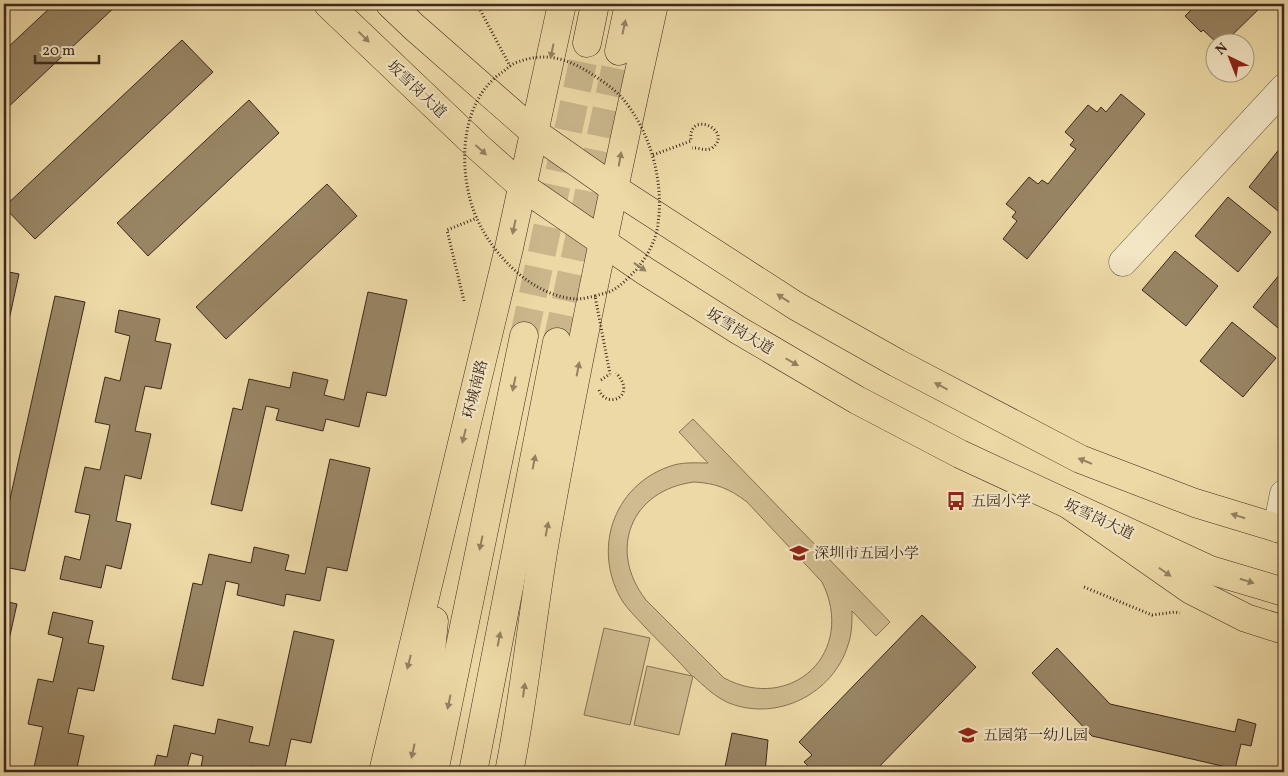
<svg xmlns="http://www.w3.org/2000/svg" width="1288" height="776" font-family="Vollkorn,'Noto Serif SC',serif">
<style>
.green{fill:#cebb8f;stroke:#867256;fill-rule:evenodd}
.building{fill:#988564;stroke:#3d291d}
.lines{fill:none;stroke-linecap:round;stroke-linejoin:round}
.major-tunnel{stroke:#c9b68b;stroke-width:28;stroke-dasharray:28 14;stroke-linecap:butt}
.minor-casing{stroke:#69553f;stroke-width:29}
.major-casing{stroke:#3d291d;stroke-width:29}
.highway-casing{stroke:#3d291d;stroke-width:29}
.path{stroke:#3d291d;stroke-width:3;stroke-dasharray:1 2.5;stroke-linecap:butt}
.minor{stroke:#f3e6c5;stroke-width:28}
.major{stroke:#ecd9a6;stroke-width:28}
.highway{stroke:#ecd9a6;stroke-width:28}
.path-bridge{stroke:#3d291d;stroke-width:3;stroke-dasharray:1 2.5;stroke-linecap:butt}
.oneway{fill:#948162}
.labels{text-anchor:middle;stroke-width:4.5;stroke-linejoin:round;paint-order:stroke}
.street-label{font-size:15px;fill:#3d291d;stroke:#f3e6c5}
.poi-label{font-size:15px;fill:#3d291d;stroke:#f3e6c5;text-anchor:start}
</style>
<rect width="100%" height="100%" fill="#ecd9a6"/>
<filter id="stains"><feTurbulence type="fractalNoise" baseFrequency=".004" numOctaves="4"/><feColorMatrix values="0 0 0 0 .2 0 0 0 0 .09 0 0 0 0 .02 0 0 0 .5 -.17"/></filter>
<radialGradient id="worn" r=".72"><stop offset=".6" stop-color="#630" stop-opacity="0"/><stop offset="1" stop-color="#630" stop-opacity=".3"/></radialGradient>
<g class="green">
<path d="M693 419 890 622 876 636 852 611C852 622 852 634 848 645 833 694 777 722 729 703 715 697 704 686 693 676L679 735 634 725 647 666 692 676C677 659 660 643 644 626 636 617 626 608 620 597 592 545 616 482 674 465 685 462 697 463 708 463L679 432ZM694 482C716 483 730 489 747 502L822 582C857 652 792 714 724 678L646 600C607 550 631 490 694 482Z"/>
<path d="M604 628 650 638 630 725 584 715Z"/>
</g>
<g class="building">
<path d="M54 4H118L4 111V51Z"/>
<path d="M1197 4H1264L1225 42H1216L1203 30 1201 32 1185 16Z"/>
<path d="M182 40 213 72 35 239 4 207Z"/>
<path d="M1121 94 1145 114 1027 259 1003 239 1017 221 1012 217 1016 212 1006 204 1029 177 1038 184 1042 180 1048 184 1076 149 1070 145 1074 140 1065 132 1088 105 1097 112 1101 107 1106 112Z"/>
<path d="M249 100 279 133 148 256 117 223Z"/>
<path d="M1281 147 1284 150V216L1249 187Z"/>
<path d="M327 184 357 216 226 339 196 307Z"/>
<path d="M1228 197 1271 232 1238 272 1195 236Z"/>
<path d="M1175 251 1218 286 1186 326 1142 290Z"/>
<path d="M1284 269V333L1253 307Z"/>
<path d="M4 271 19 274 4 343Z"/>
<path d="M368 292 407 300 386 396 367 392 359 427 326 419 323 431 276 420 279 409 266 406 242 511 211 504 233 408 242 410 249 379 290 388 293 372 328 380 324 395 344 400Z"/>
<path d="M55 296 85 302 25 571 4 567V526Z"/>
<path d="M119 310 160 319 155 341 171 344 161 389 145 386 135 431 151 434 141 479 125 475 116 521 131 524 121 569 106 565 101 588 60 579 65 556 80 560 90 515 75 512 85 467 100 470 110 425 95 422 105 377 120 381 130 336 115 332Z"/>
<path d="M1232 322 1276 358 1243 397 1200 361Z"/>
<path d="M330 459 370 468 347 571 327 567 320 601 286 594 284 606 237 595 239 584 226 581 203 686 172 679 193 583 202 585 209 554 251 563 254 547 289 555 285 570 305 574Z"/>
<path d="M4 601 17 604 4 662Z"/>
<path d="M53 612 93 621 88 643 104 646 94 691 78 688 68 733 84 736 76 772H17L18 769 33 772 43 727 28 724 38 679 53 682 63 638 48 634Z"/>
<path d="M922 615 976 667 874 772H814L804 762 812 755 799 742Z"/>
<path d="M294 631 334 640 311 743 291 739 284 772 250 766 249 772H224L201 767 203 756 191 753 186 772H153L157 755 167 757 174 725 215 734 218 719 253 727 249 742 269 746Z"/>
<path d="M1057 648 1110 704 1235 732 1238 719 1256 724 1251 746 1241 744 1235 769 1092 736 1032 673Z"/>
<path d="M732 733 768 740 765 772H724Z"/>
<path d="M590 768 608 772H589Z"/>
</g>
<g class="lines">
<g class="major-tunnel">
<path d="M524 336 587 43"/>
<path d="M557 342 619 51"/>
</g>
<g class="minor-casing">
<g id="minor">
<path d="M1123 262 1284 88"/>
<path d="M1277 528 1284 494"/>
</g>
</g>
<g class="major-casing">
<g id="major">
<path d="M328 4 477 146 523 187 645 271 738 330 857 400 960 454 1210 570 1284 592"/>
<path d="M390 4 413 26 535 133 615 189 796 306 897 363 1080 459 1195 503 1284 530"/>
<path d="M587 43 595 4"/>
<path d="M619 51 629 4"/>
<path d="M383 772 509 248 562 4"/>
<path d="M409 772 428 683 434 621"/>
<path d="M434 772 524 336"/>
<path d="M473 772 557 342"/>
<path d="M509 772C525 694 532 614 546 535 578 357 615 180 654 4"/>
</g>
</g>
<g class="highway-casing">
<path id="highway" d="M1068 504 1191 590 1246 618 1284 630"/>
</g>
<g class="path">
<path d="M477 4 510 66"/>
<path d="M653 155 691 141C687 108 735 131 712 148 705 152 699 147 692 148"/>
<path d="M464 301 447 230 477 218"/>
<path d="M601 380 610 374"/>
<path d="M599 390C607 410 638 396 616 373"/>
<path d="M1084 587 1152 615 1175 612 1180 613"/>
</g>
<use href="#minor" class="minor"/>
<use href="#major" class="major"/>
<use href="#highway" class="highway"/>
<path class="path-bridge" d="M595 296C590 297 583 299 577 299 530 297 486 249 472 206 459 164 461 106 497 76 503 72 509 66 515 63 543 52 563 57 587 71 599 79 614 88 623 99 649 130 662 175 659 215 658 222 658 228 656 234 652 248 645 259 636 270 629 277 622 285 613 290 608 293 601 294 595 296L610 374"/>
</g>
<defs><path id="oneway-solid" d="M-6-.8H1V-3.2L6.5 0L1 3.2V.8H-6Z" transform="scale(1.25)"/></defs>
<g class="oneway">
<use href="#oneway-solid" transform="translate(624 27) rotate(-78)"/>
<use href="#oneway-solid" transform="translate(364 37) rotate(44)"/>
<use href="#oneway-solid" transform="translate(552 51) rotate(102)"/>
<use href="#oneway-solid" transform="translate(481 150) rotate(42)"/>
<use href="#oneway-solid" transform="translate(620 159) rotate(-80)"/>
<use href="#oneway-solid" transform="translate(514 227) rotate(102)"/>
<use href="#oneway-solid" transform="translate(640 267) rotate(34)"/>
<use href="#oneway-solid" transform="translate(783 298) rotate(-147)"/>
<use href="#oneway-solid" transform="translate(792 362) rotate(30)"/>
<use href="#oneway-solid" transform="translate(578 369) rotate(-79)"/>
<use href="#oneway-solid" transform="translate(514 384) rotate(102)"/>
<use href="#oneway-solid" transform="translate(941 386) rotate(-152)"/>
<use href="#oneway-solid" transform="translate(464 436) rotate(104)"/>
<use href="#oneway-solid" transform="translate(1085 461) rotate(-158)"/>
<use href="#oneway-solid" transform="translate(534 462) rotate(-79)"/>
<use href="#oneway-solid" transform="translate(1238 516) rotate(-163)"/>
<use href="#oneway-solid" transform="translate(547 529) rotate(-79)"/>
<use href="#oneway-solid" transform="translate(481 543) rotate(102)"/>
<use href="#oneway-solid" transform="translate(1165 572) rotate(35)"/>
<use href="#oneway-solid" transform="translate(1247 581) rotate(17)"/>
<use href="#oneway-solid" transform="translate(499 639) rotate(-79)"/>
<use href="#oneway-solid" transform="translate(409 662) rotate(104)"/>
<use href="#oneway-solid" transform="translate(524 690) rotate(-82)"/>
<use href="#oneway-solid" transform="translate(449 702) rotate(102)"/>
<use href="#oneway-solid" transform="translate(413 751) rotate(102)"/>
</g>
<defs>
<g id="bus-bare" transform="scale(1.5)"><path d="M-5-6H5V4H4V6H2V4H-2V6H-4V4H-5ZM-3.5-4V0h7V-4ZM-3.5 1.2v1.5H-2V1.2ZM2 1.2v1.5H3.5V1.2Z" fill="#8f2418" stroke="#f3e6c5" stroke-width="2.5" paint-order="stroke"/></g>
<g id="school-bare" transform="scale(1.5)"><path d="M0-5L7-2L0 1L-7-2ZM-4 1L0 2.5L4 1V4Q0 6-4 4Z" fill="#8f2418" stroke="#f3e6c5" stroke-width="2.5" paint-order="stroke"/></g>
</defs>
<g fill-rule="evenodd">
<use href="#bus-bare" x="956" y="501"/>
<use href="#school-bare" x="799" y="553"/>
<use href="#school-bare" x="968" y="735"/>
</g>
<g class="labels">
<g class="street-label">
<text transform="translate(417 89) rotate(44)" y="5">坂雪岗大道</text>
<text transform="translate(740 331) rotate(31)" y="5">坂雪岗大道</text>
<text transform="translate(475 389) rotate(-76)" y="5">环城南路</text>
<text transform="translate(1099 519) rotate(25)" y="5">坂雪岗大道</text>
</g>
<g class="poi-label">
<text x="971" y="506">五园小学</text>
<text x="814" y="558">深圳市五园小学</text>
<text x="983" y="740">五园第一幼儿园</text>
</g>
</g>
<rect width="1288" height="776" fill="none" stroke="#ecd9a6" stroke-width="20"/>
<rect x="5" y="5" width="1278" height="766" fill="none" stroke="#3d291d" stroke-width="2.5"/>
<rect x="10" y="10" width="1268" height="756" fill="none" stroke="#3d291d"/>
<g transform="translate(1230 58) rotate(317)"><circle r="24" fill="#f3e6c5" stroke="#aa9a82"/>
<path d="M0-4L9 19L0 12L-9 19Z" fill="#8f2418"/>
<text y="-8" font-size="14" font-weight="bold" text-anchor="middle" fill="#3d291d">N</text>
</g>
<path d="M35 55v8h64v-8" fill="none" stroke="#3d291d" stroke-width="2.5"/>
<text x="42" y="55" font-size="15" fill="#3d291d" stroke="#f3e6c5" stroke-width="4" paint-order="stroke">20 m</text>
<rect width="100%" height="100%" filter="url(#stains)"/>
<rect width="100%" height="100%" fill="url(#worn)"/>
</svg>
